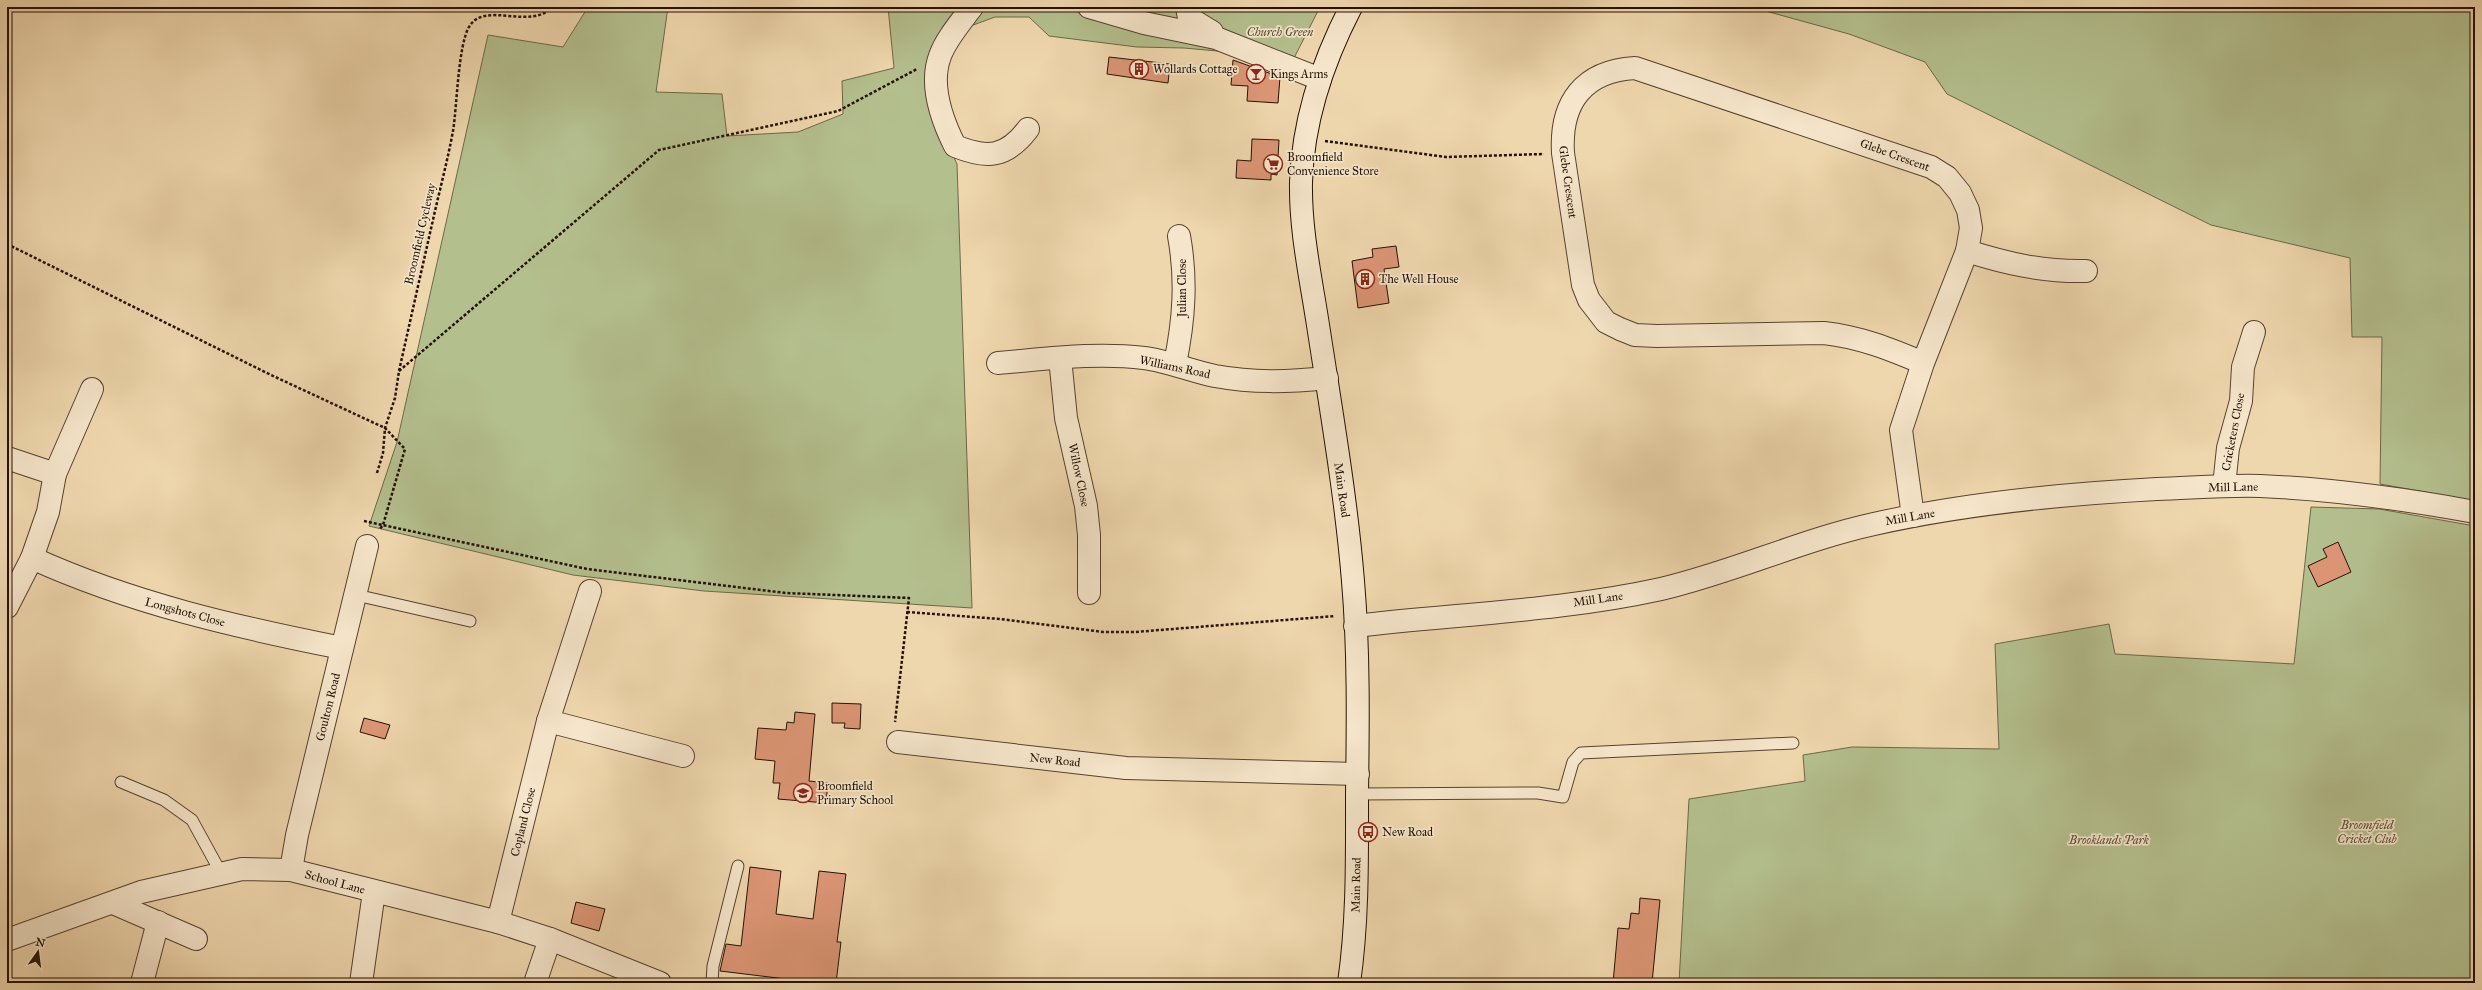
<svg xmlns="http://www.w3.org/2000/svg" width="2482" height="990" font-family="'IM FELL Great Primer',serif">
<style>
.green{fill:#b4bf8e;stroke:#6c6848}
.building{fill:#dc9675;stroke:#241103}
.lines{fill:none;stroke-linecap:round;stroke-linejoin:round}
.service-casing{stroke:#57422e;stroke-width:13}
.minor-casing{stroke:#57422e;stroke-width:24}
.secondary-casing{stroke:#241103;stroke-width:24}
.path{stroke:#241103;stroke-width:2.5;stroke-dasharray:3 2;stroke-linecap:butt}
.service{stroke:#f5e5ca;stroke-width:11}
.minor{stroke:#f5e5ca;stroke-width:22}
.secondary{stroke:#f5e5ca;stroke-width:22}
.labels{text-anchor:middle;stroke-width:3.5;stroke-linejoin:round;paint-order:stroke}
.park-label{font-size:12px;font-style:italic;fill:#564e34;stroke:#f5e5ca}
.poi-label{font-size:12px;fill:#241103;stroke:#f5e5ca;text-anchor:start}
.street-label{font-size:12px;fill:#241103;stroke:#f5e5ca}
</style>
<rect width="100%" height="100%" fill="#efd7ad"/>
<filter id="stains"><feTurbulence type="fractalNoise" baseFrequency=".005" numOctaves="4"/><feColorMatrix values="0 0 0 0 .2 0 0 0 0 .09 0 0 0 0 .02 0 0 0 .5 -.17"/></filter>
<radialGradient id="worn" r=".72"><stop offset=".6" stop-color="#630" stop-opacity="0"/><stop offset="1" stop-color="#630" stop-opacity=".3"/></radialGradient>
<g class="green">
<path d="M588 7H668L656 92 722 94 727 136 798 132 843 114 842 81 894 68 888 7H1320L1294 58 1184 48 1137 47 1049 36 1029 17H995L943 36 937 120 957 164 972 608 704 591 573 575 369 526 397 442 488 35 563 47Z"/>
<path d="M1751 7H2475V501L2380 484 2382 337H2352L2350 258 2211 225 1947 94 1925 62 1849 34Z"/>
<path d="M2311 507 2379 509 2475 526V983H1679L1689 799 1805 781 1803 755 1852 747 1999 749 1995 644 2109 624 2115 654 2294 664Z"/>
</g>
<g class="building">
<path d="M1109 57 1170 64 1168 83 1107 74Z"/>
<path d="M1233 60 1280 77 1278 103 1247 101 1248 86 1231 85Z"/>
<path d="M1252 139 1279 140 1277 175 1271 174V180L1236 178 1237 160 1251 161Z"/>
<path d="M1396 246 1399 267 1384 269 1389 303 1358 308 1352 261 1373 257 1372 249Z"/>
<path d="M2338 542 2351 572 2318 587 2308 566 2327 557 2323 549Z"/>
<path d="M832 703 861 704 860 729 844 728 845 723H832Z"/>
<path d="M795 712 815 714 809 781 828 783 826 803 778 799 780 783H773L775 761 755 759 758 728 786 730 787 722 794 723Z"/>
<path d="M364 718 390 725 385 739 360 732Z"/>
<path d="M750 867 781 871 776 914 813 919 819 871 846 874 837 942H841L836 983H819L720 971 726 944 741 946Z"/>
<path d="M1640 898 1660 900 1652 983H1613L1618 928 1629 929 1631 913 1639 914Z"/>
<path d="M576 902 605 909 599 931 571 923Z"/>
</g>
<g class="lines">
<g class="service-casing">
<g id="service">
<path d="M356 595 470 621"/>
<path d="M121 782 164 800 192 820 221 873"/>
<path d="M1357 794 1538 793 1563 797 1573 762 1581 753 1793 743"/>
<path d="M712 983 713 966 738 866"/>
</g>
</g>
<g class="minor-casing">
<g id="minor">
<path d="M972 7C961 22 946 39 940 56 929 85 942 120 955 146 987 159 1006 158 1028 129"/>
<path d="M1089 7 1144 23 1216 38 1320 79"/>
<path d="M1187 7 1189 18 1212 32"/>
<path d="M1967 251C2008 264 2044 272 2086 271"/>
<path d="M1060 358 1066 418 1086 506 1089 535V593"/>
<path d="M998 363C1047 359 1095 352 1144 358 1168 361 1191 371 1215 376 1253 383 1288 382 1327 378"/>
<path d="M1175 364C1184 320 1187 280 1179 236"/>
<path d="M7 458 55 474"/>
<path d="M2224 486 2228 448 2241 401 2243 367 2254 332"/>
<path d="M1913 516 1901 430 1923 363 1967 251 1971 228 1968 210 1960 193 1947 177 1931 167 1635 68C1583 71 1560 103 1563 153L1583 285 1589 300 1606 322 1620 329 1635 335 1657 336 1824 333C1860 337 1890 349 1923 363"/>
<path d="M32 558C131 603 236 627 342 648"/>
<path d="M7 607 32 558 48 512 55 474 92 389"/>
<path d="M1355 626C1457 614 1561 611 1661 589 1734 572 1801 540 1874 524 1967 503 2062 494 2157 489 2191 488 2226 485 2260 486 2332 489 2404 499 2475 512"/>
<path d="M548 721 683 756"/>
<path d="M898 742 1126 768 1358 774"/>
<path d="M291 870 297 835 367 546"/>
<path d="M113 903 196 939"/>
<path d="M498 922 548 721 590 591"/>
<path d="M7 940 141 892 242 869 291 870 498 922 550 939 660 983"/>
<path d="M142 983 158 922"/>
<path d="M361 983 374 892"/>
<path d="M535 983 550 939"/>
</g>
</g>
<g class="secondary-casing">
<path id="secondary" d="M1349 983C1358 920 1357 858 1357 795 1358 724 1359 652 1353 581 1346 496 1331 410 1318 325 1311 279 1300 230 1301 182 1303 121 1323 61 1351 7"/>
</g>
<g class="path">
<path d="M1325 141 1446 157 1544 154"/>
<path d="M7 244 271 375 385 428 405 449 383 525 379 530"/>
<path d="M399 371 659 150 838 111 917 69"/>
<path d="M377 473 383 453 385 428 395 398 399 371C411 317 423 264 435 211 441 185 448 158 453 131 457 107 458 46 469 27 484 0 531 31 552 7"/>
<path d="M364 521 587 569 786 593 909 598 895 722"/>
<path d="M907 612 1000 619 1103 632H1135L1335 616"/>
</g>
<use href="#service" class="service"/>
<use href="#minor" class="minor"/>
<use href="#secondary" class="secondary"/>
</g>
<defs>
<g id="building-ring" transform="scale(1)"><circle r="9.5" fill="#f5e5ca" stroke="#8f2418" stroke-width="1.5"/><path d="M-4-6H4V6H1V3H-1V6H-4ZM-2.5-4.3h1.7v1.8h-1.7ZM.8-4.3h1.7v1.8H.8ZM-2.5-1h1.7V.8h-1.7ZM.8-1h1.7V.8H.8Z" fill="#8f2418"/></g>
<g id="bar-ring" transform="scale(1)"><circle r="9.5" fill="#f5e5ca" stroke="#8f2418" stroke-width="1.5"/><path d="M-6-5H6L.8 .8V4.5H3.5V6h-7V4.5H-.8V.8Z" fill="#8f2418"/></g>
<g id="supermarket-ring" transform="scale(1)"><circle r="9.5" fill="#f5e5ca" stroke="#8f2418" stroke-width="1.5"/><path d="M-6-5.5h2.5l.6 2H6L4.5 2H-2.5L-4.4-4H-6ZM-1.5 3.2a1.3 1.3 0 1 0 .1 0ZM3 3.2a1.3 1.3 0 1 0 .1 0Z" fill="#8f2418"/></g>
<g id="school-ring" transform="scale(1)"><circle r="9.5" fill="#f5e5ca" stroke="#8f2418" stroke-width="1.5"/><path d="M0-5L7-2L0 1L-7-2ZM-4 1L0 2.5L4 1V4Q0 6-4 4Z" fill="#8f2418"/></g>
<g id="bus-ring" transform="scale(1)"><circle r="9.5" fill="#f5e5ca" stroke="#8f2418" stroke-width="1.5"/><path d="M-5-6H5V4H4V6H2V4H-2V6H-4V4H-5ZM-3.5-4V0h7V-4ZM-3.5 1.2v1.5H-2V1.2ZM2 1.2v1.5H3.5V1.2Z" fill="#8f2418"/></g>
</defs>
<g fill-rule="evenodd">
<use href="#building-ring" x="1139" y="69"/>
<use href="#bar-ring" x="1256" y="74"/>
<use href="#supermarket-ring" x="1273" y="164"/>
<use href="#building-ring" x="1365" y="279"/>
<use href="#school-ring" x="803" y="793"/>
<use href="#bus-ring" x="1368" y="832"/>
</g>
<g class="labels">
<g class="park-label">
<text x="1280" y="36">Church Green</text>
<text x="2367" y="829">Broomfield<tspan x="2367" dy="14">Cricket Club</tspan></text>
<text x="2109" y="844">Brooklands Park</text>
</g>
<g class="poi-label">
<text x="1153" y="73">Wollards Cottage</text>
<text x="1270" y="78">Kings Arms</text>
<text x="1287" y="161">Broomfield<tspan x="1287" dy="14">Convenience Store</tspan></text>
<text x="1379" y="283">The Well House</text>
<text x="817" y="790">Broomfield<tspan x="817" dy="14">Primary School</tspan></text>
<text x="1382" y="836">New Road</text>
</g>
<g class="street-label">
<text transform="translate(1895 155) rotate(20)" y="4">Glebe Crescent</text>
<text transform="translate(1568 182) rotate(82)" y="4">Glebe Crescent</text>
<text transform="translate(420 234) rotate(-77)" y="4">Broomfield Cycleway</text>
<text transform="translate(1182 288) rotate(-90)" y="4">Julian Close</text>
<text transform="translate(1175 367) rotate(12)" y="4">Williams Road</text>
<text transform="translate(2233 432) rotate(-79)" y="4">Cricketers Close</text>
<text transform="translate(1079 475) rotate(78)" y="4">Willow Close</text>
<text transform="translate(2233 487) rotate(-1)" y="4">Mill Lane</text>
<text transform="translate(1342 490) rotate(82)" y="4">Main Road</text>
<text transform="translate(1910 517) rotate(-10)" y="4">Mill Lane</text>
<text transform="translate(1598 599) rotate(-8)" y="4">Mill Lane</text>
<text transform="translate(185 612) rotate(15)" y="4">Longshots Close</text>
<text transform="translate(328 707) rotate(-76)" y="4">Goulton Road</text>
<text transform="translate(1055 760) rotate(6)" y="4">New Road</text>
<text transform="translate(523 822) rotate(-76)" y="4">Copland Close</text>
<text transform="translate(335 882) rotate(15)" y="4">School Lane</text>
<text transform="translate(1356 885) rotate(-89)" y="4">Main Road</text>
</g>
</g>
<rect width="2482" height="990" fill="none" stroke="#efd7ad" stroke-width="24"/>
<rect x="8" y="8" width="2466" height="974" fill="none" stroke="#241103" stroke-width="2"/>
<rect x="12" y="12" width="2458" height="966" fill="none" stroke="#241103"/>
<g transform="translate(38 952) rotate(14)" stroke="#f5e5ca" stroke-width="3" paint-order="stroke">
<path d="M0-3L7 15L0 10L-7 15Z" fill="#241103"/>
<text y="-6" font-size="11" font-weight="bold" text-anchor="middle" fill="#241103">N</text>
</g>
<rect width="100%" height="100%" filter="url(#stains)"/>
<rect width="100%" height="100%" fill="url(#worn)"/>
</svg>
